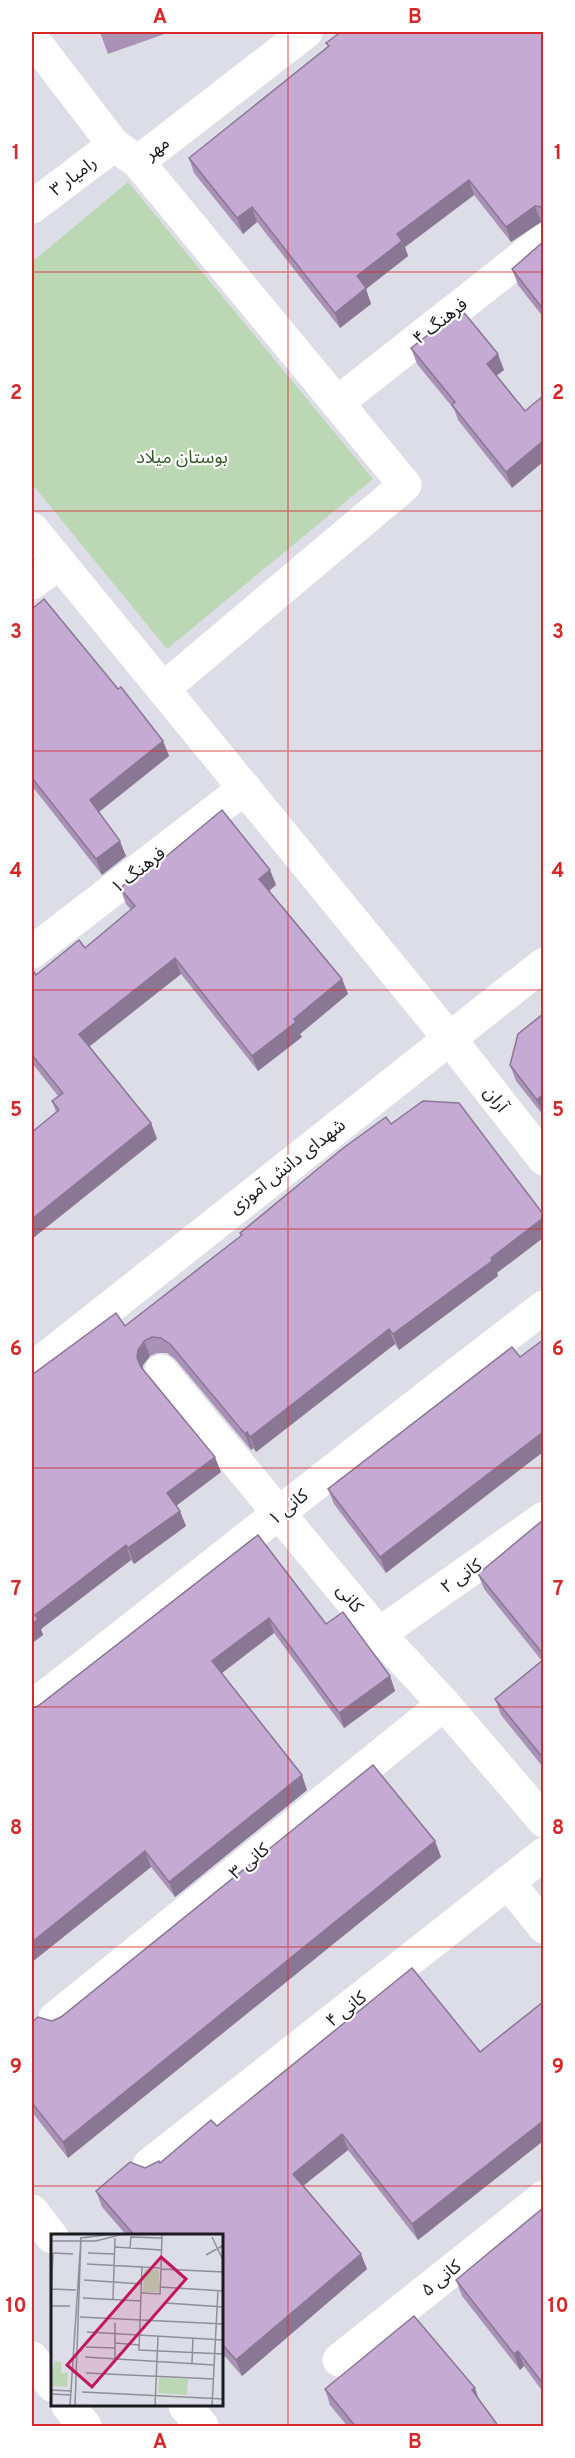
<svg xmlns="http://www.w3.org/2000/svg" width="575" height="2458" font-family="Overpass,'Noto Sans Arabic',sans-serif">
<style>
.green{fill:#bcd7b4}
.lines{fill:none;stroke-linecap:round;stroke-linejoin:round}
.street{stroke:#fff;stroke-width:33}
.secondary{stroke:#fff;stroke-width:33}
.wall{fill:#a992b6}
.shaded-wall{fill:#8a7794}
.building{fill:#c5aad4;stroke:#8a7794;stroke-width:1.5}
.grid{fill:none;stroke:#d62828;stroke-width:1.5;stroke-opacity:0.55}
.labels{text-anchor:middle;stroke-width:4.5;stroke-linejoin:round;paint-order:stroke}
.street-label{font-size:18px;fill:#1b1b1f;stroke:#fff}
.park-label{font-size:18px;fill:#325b24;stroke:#fff}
.inset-road{fill:none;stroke:#8f8f97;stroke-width:1.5}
.view{fill:#c2185b;fill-opacity:0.15;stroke:#c2185b;stroke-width:3}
.inset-edge{fill:none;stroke:#1b1b1f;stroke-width:3}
.neatline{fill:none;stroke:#d62828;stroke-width:2}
.grid-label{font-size:20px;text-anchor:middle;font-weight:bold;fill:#d62828}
</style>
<rect width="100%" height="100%" fill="#dddde7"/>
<path class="green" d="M128 182 373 479 167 649 32 484V262Z"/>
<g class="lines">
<g class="street">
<path d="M138 162 405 485 163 689"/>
<path d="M32 207 114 145"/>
<path d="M337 403 544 240"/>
<path d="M32 529 449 1038 544 1159"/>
<path d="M32 583 59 563"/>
<path d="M32 952 245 788"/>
<path d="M161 1371 379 1634 444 1704 544 1821"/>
<path d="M379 1634 544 1518"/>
<path d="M32 1707C203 1574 371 1438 544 1307"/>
<path d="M508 1882 544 1927"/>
<path d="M55 2018 444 1704"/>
<path d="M149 2165 544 1854"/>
<path d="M339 2360 544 2197"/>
</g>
<g class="secondary">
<path d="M32 38 114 145 138 162 306 32"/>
<path d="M32 1369 544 964"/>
<path d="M32 2211 52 2237"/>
<path d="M32 2358 52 2385"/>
<path d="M68 2406 85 2426"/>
<path d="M185 2406 202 2426"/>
</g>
</g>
<g class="wall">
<path d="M100 32H170L108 54Z"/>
<path d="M543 32V222H541L511 242 474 195 405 247 408 256 366 289 371 304 340 328 257 222 243 234 194 173 189 158 328 46 326 43Z"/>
<path d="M543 242V317L518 285 512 269Z"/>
<path d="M411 348 504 370 496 376 512 488 458 420 454 409 417 364Z"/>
<path d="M32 609 118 689 163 741 169 756 99 812 126 856 102 875 32 786Z"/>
<path d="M270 870 276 885 269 891 342 979 348 994 300 1034 302 1037 258 1071 181 974 89 1046 151 1123 157 1139 56 1112 52 1101 58 1096 32 1063V969L36 975 85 948 131 910 126 904 120 888 145 874Z"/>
<path d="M518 1034 543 1115 516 1081 510 1065Z"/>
<path d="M240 1233 497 1273 498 1276 399 1350 395 1344 256 1452 253 1448 251 1450 175 1359 167 1353H157L150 1356 143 1365V1370L221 1472 176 1506 186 1526 134 1564 131 1560 41 1629 43 1635 32 1643V1375L125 1326 241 1236Z"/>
<path d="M520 1357 386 1573 334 1504 328 1489Z"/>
<path d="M543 1520V1767L501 1715 495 1699 542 1661 484 1589 478 1574Z"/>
<path d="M258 1535 326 1624 390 1676 395 1691 344 1728 274 1633 222 1673 307 1790 175 1897 151 1867 32 1962V1708L38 1706Z"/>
<path d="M435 1841 441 1857 68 2158 32 2112V2022L52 2021Z"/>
<path d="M543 2002V2141L418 2240 348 2150 303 2186 367 2269 242 2376 222 2353V2236H127L102 2207 96 2191 145 2168 160 2163 217 2126 480 2052Z"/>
<path d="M543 2208V2392L524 2366 520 2370 462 2296 456 2280Z"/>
<path d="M325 2389 479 2400 499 2427H348L330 2405Z"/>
</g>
<g class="shaded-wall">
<path d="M469 180 474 195 405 247 408 256 366 289 371 304 340 328 335 313 357 276 397 234Z"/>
<path d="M535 206 541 222 511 242 506 227Z"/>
<path d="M252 207 257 222 243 234 237 218Z"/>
<path d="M498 354 504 370 492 379 487 364Z"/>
<path d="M543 441V462L512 488 506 472Z"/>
<path d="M163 741 169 756 95 815 90 800Z"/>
<path d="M120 841 126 856 102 875 96 859Z"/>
<path d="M270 870 276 885 265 894 259 879Z"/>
<path d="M175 958 181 974 85 1050 79 1034Z"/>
<path d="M342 979 348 994 300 1034 302 1037 258 1071 252 1056 294 1019Z"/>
<path d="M543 1094V1115L537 1100Z"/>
<path d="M151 1123 157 1139 32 1239V1219Z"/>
<path d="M543 1218V1238L497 1273 498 1276 399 1350 393 1334Z"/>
<path d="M389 1329 395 1344 256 1452 250 1437Z"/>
<path d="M144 1341 150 1356 143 1365 142 1374 137 1358 138 1350Z"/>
<path d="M247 1432 253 1448 251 1450 245 1434Z"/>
<path d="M543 1432V1452L386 1573 380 1557Z"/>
<path d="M215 1457 221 1472 173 1508 167 1493Z"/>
<path d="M180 1511 186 1526 134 1564 128 1548Z"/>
<path d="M126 1545 131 1560 41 1629 43 1635 32 1643V1624L35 1615Z"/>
<path d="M269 1618 274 1633 218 1676 212 1661Z"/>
<path d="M390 1676 395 1691 344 1728 339 1713Z"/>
<path d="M302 1775 307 1790 175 1897 169 1882Z"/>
<path d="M435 1841 441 1857 68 2158 63 2142Z"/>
<path d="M145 1851 151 1867 32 1962V1942Z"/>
<path d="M543 2121V2141L418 2240 412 2224Z"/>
<path d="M342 2134 348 2150 299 2189 293 2174Z"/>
<path d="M361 2254 367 2269 242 2376 236 2360Z"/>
<path d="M518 2351 524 2366 520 2370 514 2354Z"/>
<path d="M475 2388 480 2403 472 2390Z"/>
</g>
<g class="building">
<path d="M341 32H543V207L535 206 506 227 469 180 397 234 402 241 357 276 366 288 335 313 252 207 237 218 189 158 329 46 326 43Z"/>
<path d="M543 242V309L512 269Z"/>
<path d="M461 309 498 354 487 364 525 411 543 396V441L506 472 452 405 455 402 411 348Z"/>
<path d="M44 599 118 689 121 687 163 741 90 800 120 841 96 859 32 778V609Z"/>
<path d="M222 810 270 870 259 879 342 979 294 1019 296 1022 252 1056 175 958 79 1034 151 1123 32 1219V1132L59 1110 52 1101 63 1093 32 1055V969L36 975 79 940 85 948 135 906 120 888 142 871 145 874Z"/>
<path d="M543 1014V1094L537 1100 510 1065 518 1034Z"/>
<path d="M423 1101 459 1103 543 1214V1218L491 1258 492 1261 393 1334 389 1329 250 1437 247 1432 245 1434 170 1344 161 1338 152 1337 144 1341 138 1350 137 1358 141 1367 215 1457 167 1493 180 1511 128 1548 126 1545 35 1615 38 1619 32 1624V1375L116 1313 125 1326 242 1235 240 1233 342 1149 386 1117 391 1124Z"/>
<path d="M543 1340V1432L380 1557 328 1489 512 1347 520 1357Z"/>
<path d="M543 1520V1654L478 1574Z"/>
<path d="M258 1535 326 1624 343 1612 390 1676 339 1713 269 1618 212 1661 302 1775 169 1882 145 1851 32 1942V1708L38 1706Z"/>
<path d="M543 1660V1758L495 1699Z"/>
<path d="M373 1765 435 1841 63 2142 32 2103V2022L38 2017 52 2021 61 2017Z"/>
<path d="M412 1968 480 2052 543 2002V2121L412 2224 342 2134 293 2174 361 2254 236 2360 222 2344V2236H135L96 2191 130 2162 145 2168 159 2161 160 2163 211 2120 217 2126Z"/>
<path d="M543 2208V2384L518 2351 514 2354 456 2280Z"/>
<path d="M414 2316 475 2388 472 2390 499 2427H356L325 2389Z"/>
</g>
<path class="grid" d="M288 32V2426M32 272H544M32 511H544M32 751H544M32 990H544M32 1229H544M32 1468H544M32 1707H544M32 1947H544M32 2186H544"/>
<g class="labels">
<g class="street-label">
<text transform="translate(157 148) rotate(-38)" y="6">مهر</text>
<text transform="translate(73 176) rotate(-37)" y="6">رامیار ۳</text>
<text transform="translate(440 321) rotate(-38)" y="6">فرهنگ ۴</text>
<text transform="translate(138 870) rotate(-38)" y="6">فرهنگ ۱</text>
<text transform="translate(496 1099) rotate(52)" y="6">آران</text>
<text transform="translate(287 1166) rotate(-38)" y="6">شهدای دانش آموزی</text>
<text transform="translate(288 1507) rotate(-39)" y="6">کانی ۱</text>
<text transform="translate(461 1576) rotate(-35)" y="6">کانی ۲</text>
<text transform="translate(350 1598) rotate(51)" y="6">کانی</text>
<text transform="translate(249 1861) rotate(-39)" y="6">کانی ۳</text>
<text transform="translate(346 2009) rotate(-38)" y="6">کانی ۴</text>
<text transform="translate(441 2278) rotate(-39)" y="6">کانی ۵</text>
</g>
<g class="park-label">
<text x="182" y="463">بوستان میلاد</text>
</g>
</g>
<g transform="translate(51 2234)">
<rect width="172" height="172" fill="#dddde7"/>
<path d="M93 35 108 36V58H92ZM3 127 10 128V139H17L16 153 0 152ZM108 144 137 145 136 161 107 159Z" fill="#bcd7b4"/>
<path class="inset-road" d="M111 0 110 35 173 38M161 3 173 28M29 4 63 0M0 7H45L72 0M64 13 110 16M79 14 80 3 111 4M2 19 22 20M37 19 63 20M155 21 173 11M36 30 109 34M91 32 88 116 173 120M33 46 91 50M109 53 173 57M0 55 25 56M91 59 109 60 110 35M0 64 2 19M32 64 90 67M62 65 64 4M115 69 173 73M0 72H19M29 83 173 90M36 98 173 106M64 109 89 111M35 113 64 114M34 123 163 131M64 125V89M141 129 142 104M35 139 163 145M0 156 21 157M31 158 173 165M0 160 20 161M19 172 30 4M24 172 30 4M104 172 107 103M161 172 167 56"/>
<path class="view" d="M110 23 135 45 41 153 16 131Z"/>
<rect width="172" height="172" class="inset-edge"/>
</g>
<rect width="575" height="2458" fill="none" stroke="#ffffff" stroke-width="66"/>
<rect x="33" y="33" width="509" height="2392" class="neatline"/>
<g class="grid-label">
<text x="160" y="23">A</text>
<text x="415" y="23">B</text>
<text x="16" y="159">1</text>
<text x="558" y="159">1</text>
<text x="16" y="399">2</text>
<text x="558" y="399">2</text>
<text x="16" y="638">3</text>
<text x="558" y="638">3</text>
<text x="16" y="877">4</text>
<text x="558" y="877">4</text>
<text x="16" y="1116">5</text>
<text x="558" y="1116">5</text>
<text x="16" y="1355">6</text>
<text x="558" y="1355">6</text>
<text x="16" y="1595">7</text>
<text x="558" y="1595">7</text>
<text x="16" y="1834">8</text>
<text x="558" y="1834">8</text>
<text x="16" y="2073">9</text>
<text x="558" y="2073">9</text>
<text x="16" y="2312">10</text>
<text x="558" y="2312">10</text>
<text x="160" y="2448">A</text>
<text x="415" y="2448">B</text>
</g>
</svg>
